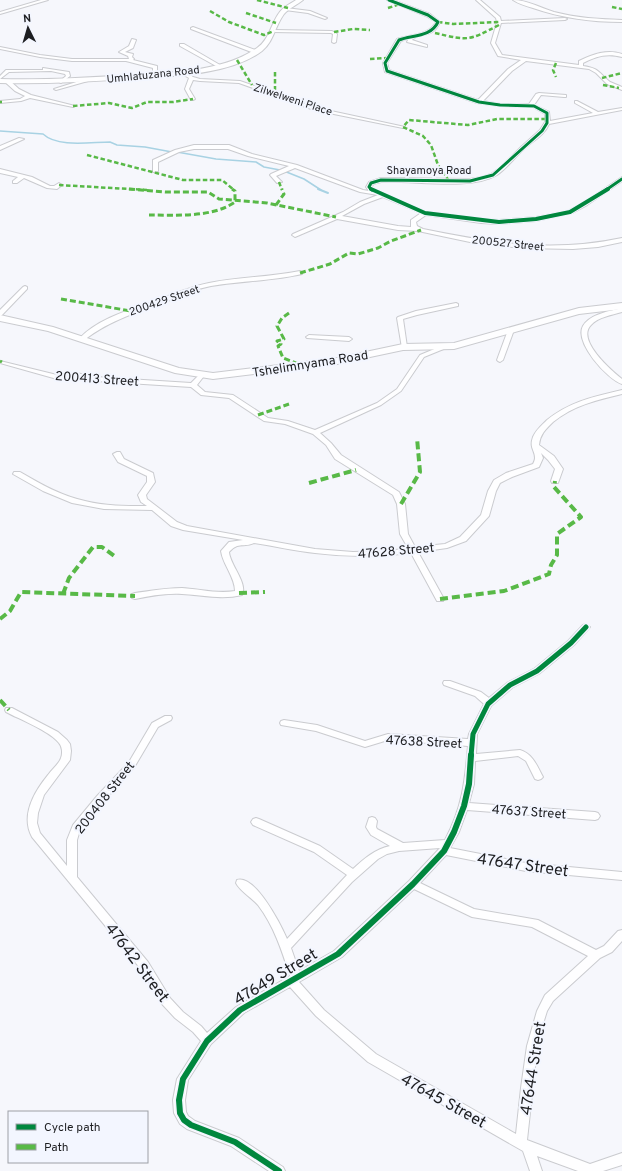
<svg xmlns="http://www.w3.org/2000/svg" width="622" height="1171" font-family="Overpass,sans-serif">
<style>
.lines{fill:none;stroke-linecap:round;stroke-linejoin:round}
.stream-far1{stroke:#a8d2e3;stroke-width:1.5}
.stream{stroke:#a8d2e3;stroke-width:2}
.street-casing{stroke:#cacbcf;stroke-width:2}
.secondary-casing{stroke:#cacbcf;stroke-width:2}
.street{fill:#fefeff;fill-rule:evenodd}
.secondary{fill:#fefeff;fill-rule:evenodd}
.quiet-far2{stroke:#58b947;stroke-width:2.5;stroke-dasharray:4.5 2.5;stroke-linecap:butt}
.quiet-far1{stroke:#58b947;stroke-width:3;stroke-dasharray:6 3;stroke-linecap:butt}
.quiet{stroke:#58b947;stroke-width:4;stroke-dasharray:8 4;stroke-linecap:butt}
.cycleway-far3-casing{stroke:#f3f6ff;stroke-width:4.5}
.cycleway-far2-casing{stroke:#f3f6ff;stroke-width:6}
.cycleway-far1-casing{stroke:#f3f6ff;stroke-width:8}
.cycleway-casing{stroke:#f3f6ff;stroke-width:9}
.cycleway-far3{stroke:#00873e;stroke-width:3}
.cycleway-far2{stroke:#00873e;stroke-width:4}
.cycleway-far1{stroke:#00873e;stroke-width:5}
.cycleway{stroke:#00873e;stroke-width:6}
.labels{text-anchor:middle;stroke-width:4;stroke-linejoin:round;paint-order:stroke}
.far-street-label{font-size:11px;fill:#1d1e21;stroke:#f3f6ff}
.street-label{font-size:13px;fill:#1d1e21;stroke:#f3f6ff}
.near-street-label{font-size:16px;fill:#1d1e21;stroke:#f3f6ff}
</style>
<rect width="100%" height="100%" fill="#f6f7fc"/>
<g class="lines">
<g class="stream-far1">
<path d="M0 131 43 134C58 148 91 142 110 142L117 145 145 147 172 152"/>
<path d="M177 152 216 159 256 162 264 167 280 170"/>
<path d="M284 171 304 179 321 190"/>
</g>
<path class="stream" d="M318 189 328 193"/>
<g class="street-casing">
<g id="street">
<path d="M41 0H48L0 14V12Z"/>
<path d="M387 0H393L430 14 440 22C432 40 419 31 412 40L427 45V47L407 42 409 38 401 41 387 63 389 70 478 100 508 69 521 60 498 56 491 43 497 22 496 18 476 0H480L500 17 501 21 565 18 567 19 565 20 501 23 495 43 502 55 579 65V61C593 54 607 49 622 54V57C607 53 597 56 583 63V66C599 68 599 73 610 82 614 84 618 85 622 87V90L607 84 596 73 589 69 526 61 512 71 483 101 500 104H529L536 94 539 93 566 95V97H564L541 95 534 105 549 112 550 121 593 113 575 103V101H577L598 112 622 108V110L549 124C544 136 532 141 523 150 514 158 507 168 497 175 471 191 412 180 381 182L373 184 372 187 375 190 426 212 481 219 499 220 536 217 568 211 583 203 622 177V181L587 205 572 213 536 221 499 224 481 223 426 215 416 222 417 226 423 229C492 243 551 253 622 238V242L598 247 573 249 522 248 470 242 418 231 398 230 337 219 295 237 292 235 293 234 343 212 360 202 378 195 360 192 295 168 276 176 282 182 277 183 270 175 271 174 289 166 248 156 228 149H194L179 152 158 162V171L153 172V160L175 150 194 145H229L252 154 297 165 363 190 369 191 366 187 369 182 381 178 470 179 482 177 491 174 501 167 521 147 540 130 545 122V114L533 107 500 106 477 103 385 72 383 63 397 39C410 34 429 36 436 22L426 16ZM383 197 421 213 411 220V227L398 226 342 216 364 204Z"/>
<path d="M513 0C527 0 541 8 554 12 577 18 599 19 622 20V22C591 22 562 18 533 8 526 6 519 4 513 0Z"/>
<path d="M286 8 310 11 327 18 325 19 308 13 285 10 284 9Z"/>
<path d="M193 27 258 51V52L254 53 191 29V28Z"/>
<path d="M274 30 332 31 337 34 336 42 334 43 332 42 333 34 331 33 272 32V30Z"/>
<path d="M132 39 136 40 133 48 125 52 133 54 132 57 134 59 133 60 157 66V76L153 75V68L126 61H72L40 57 0 49V47L40 55 72 59H129L128 56 119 52 129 46Z"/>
<path d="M180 44H184L220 65 216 66 180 46Z"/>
<path d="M43 68 69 72 70 76 61 83 59 82 66 76 65 74 51 71 9 72 0 79V76L6 70H43Z"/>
<path d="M182 72H186L193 77 200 79 240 81 317 108 405 127 403 128 314 110 239 83 200 81 193 80 189 89 195 99 193 100H191L185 89 189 78 182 74Z"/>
<path d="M86 79 88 80V81L56 90 54 89Z"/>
<path d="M5 80H9L19 89 31 95 75 106 73 107 30 98 21 101 0 103V101L20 99 25 96 15 91 5 82Z"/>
<path d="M19 138 24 139 0 150V146Z"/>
<path d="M0 169 32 177 50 186H54L59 183 62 185 57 189 47 188 24 178 17 183H13V181L18 177 0 173Z"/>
<path d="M300 271 302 272V274C272 281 241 281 211 286 196 289 184 294 170 300 140 311 110 320 84 340L82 341 79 339C99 317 136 308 163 298 179 292 193 286 209 283 239 277 270 277 300 271Z"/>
<path d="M25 286 27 287V289L2 315 0 316V310L23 287Z"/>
<path d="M456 303 458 304V306L417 315 403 319 407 347 406 348H402L397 318 398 317 416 311Z"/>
<path d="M622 308V312C612 315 598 317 591 325 576 340 611 370 622 379V384C607 379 574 342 583 326 590 314 610 311 622 308Z"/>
<path d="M511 328 514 330 503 360 500 362 498 361 497 360 508 330Z"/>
<path d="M309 335 349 337 352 339 349 341 307 338 306 337Z"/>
<path d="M444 345 446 346V348L424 357 401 391 381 405 320 433 331 443 341 455 399 492 405 504 408 534 415 547 445 544 460 537 481 515 488 491 494 480 506 473 533 464C534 462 535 460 535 458 535 450 529 448 533 437 536 430 542 425 547 420 571 401 593 397 622 390V394C597 400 574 405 553 422 546 429 540 434 539 445L554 456 563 469 558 483H552L551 481 555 469 548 460 541 453 543 458 539 467 512 477 500 483 496 491 489 516 466 541 447 548 418 552 444 599 443 601H437L411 553C379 557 347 557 315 553 295 551 275 546 254 543 244 548 239 541 229 552 230 565 248 583 242 595 222 600 202 595 182 594 166 593 150 596 135 599L132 598 131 596 132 594 135 593C150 591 166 588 182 588 200 589 217 594 235 591 235 577 223 565 221 551L229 542 243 540 183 530 171 526 152 510 104 509 72 503 43 491 13 474 14 472H20C41 484 61 496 85 501 105 506 126 506 147 506L141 502 138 495 147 482V476L118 462 113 454 117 452H120L124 459 153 473 155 482 146 495 147 499 177 522 187 526 315 549 353 552 389 551 408 548 400 534 397 504 393 495 335 459 326 445 313 434 285 424 264 421 229 398 201 395 191 387 96 381 76 377 57 379 0 363V361L57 375 76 373 96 377 191 383 199 375 201 374 204 376 197 385 205 392 233 395 268 418 288 421 315 430 377 403 397 389 420 355Z"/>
<path d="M586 624 590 627 574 645 540 673 513 687 491 706 477 734 476 754 520 750C533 754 537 766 543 777L541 779 538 780 535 779 526 761 518 756 475 761 474 784 469 803 595 812 598 813 600 816 598 819 595 820 467 810 459 832 450 848 526 863 622 872V880L526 871 446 855 420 883 474 909 538 920 596 950 604 946 618 931 622 930V941L612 952 600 958 553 1001 547 1011 542 1027 535 1067 527 1140 590 1164 622 1153V1165L603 1171H578L537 1156 542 1171H530L523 1151 368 1062 316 1016 290 987 244 1013 211 1044 188 1080 185 1100 186 1112 188 1116 195 1121 239 1138 283 1167 285 1171H269L231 1146 187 1129 180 1124 174 1113 173 1100 177 1079 201 1041 193 1032 175 1018 162 1004 140 968 32 837C20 815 35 791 48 775 52 769 59 764 61 758 63 753 62 746 59 743 50 731 19 719 6 712L5 710 6 708H12L58 732 67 740 70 744 71 751 70 760 44 795 38 813 37 823 40 833 67 866V840L73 825 97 796 129 762 152 723 165 716H171L172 718 171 720 158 727 135 766 103 802 80 830 77 840V877L148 962 170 998 183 1012 201 1026 207 1033 236 1007 290 976C282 951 274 926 258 905 252 898 240 891 236 883L237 880C255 874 281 925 287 939L347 875 314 852 253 825 251 822 253 819 256 818 259 819 320 846 353 869C364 859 375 849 390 846L371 835 366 827 369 818 372 817 375 818 377 821 376 827 377 829 403 843 445 840C462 808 465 782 468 746L388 740 365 747 316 731 281 725 280 723 281 721 284 720 317 725 365 741 388 734 468 739 469 734 484 704 475 696 444 685 443 683 444 681H450L481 692 489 698 507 683 534 669 568 641 583 625ZM440 848 409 881 334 951 299 971 291 948 352 882 378 859 387 854 399 851ZM414 889 472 917 532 927 588 956 545 995 537 1011 527 1046 521 1088 516 1134 376 1054 324 1010 299 982 342 957Z"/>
</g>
</g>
<g class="secondary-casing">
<g id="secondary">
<path d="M296 0H303C297 5 289 8 284 14 275 26 274 41 262 51 229 76 168 76 127 79 85 82 43 84 0 83V79C43 80 85 78 128 75 167 73 223 72 257 48 269 40 271 24 279 13 283 7 290 4 296 0Z"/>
<path d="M622 303V309L579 314 454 349 403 350 337 364 213 379 175 373 48 331 0 321V315L53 327 179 368 213 373 337 358 403 344 454 343 579 308Z"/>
</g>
</g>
<use href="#street" class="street"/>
<use href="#secondary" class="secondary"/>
<g class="quiet-far2">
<path d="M257 0 288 8"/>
<path d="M612 7 622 9"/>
<path d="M388 8 400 4"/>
<path d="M210 11 229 22 264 35 274 31"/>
<path d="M246 13 276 23"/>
<path d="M438 22 453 24 499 22"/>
<path d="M334 32 353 29 370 30"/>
<path d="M435 33C469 41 468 41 499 25"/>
<path d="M370 59 387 58"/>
<path d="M237 60 252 85"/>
<path d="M556 63 553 70 556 77"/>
<path d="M275 72V94"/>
<path d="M602 78 622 73"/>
<path d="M603 85 619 88"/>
<path d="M0 102H2"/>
<path d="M73 106 109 103 132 108 147 102H173L193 99"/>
<path d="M87 155 183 180H222L234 190"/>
<path d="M449 181 438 165 431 145 423 136 403 127 409 120 468 125 497 119H547"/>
<path d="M279 182 282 190"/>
<path d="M59 185 147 190"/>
</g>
<g class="quiet-far1">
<path d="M129 189 165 192H208L219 199 267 203 336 217"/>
<path d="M276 205 284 194 282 189"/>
<path d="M149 215C176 215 212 218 235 202V191L232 189"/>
<path d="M300 273 330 264 349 253 358 254 378 248 391 241 421 230"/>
<path d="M61 299 131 311"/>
<path d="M289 313 282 318 277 326 284 339 277 341 281 344 278 346 283 358 304 366"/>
<path d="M0 361 2 362"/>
<path d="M258 415 289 404"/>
</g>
<g class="quiet">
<path d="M309 483 356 470"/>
<path d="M401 504 420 472 417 438"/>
<path d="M239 593 265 592"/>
<path d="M63 594 69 578 93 547H102L117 558"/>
<path d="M440 599 504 591 549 574 551 565 557 555V534L581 517 554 487 555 481"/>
<path d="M0 619 10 611 21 592 135 596"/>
<path d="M0 700 9 710"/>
</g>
<g class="cycleway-far3-casing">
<g id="cycleway-far3">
<path d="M372 190 369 187 371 183 381 180 470 181 493 175 542 131 547 123V113L534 106 500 105 479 102 387 71 385 63 399 40C413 35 431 37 438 22L428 15 389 0"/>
<path d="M606 190 622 179"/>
</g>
</g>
<g class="cycleway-far2-casing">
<path id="cycleway-far2" d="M371 189 425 213 499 222 536 219 570 212 608 189"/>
</g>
<g class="cycleway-far1-casing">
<path id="cycleway-far1" d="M471 756 473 734 488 704 510 685 537 671 571 643 586 627"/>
</g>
<g class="cycleway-casing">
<path id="cycleway" d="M279 1171 235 1142 191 1125 184 1120 180 1113 179 1100 183 1079 207 1041 240 1010 338 954 413 884 444 851 454 832 464 806 469 784 471 755"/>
</g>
<use href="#cycleway-far3" class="cycleway-far3"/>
<use href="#cycleway-far2" class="cycleway-far2"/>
<use href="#cycleway-far1" class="cycleway-far1"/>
<use href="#cycleway" class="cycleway"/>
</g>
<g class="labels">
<g class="far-street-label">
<text transform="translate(153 74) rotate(-6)" y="4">Umhlatuzana Road</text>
<text transform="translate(293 99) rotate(18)" y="4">Zilwelweni Place</text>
<text x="429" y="174">Shayamoya Road</text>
<text transform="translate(508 243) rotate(6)" y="4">200527 Street</text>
<text transform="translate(164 300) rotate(-19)" y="4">200429 Street</text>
</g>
<g class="street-label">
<text transform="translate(310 363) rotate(-9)" y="5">Tshelimnyama Road</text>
<text transform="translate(97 378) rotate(4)" y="5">200413 Street</text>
<text transform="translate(396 550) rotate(-5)" y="5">47628 Street</text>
<text transform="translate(424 741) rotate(3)" y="5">47638 Street</text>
<text transform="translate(104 797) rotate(-52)" y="5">200408 Street</text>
<text transform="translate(529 811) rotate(4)" y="5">47637 Street</text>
</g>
<g class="near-street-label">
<text transform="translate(523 864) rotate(8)" y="6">47647 Street</text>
<text transform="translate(138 962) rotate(53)" y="6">47642 Street</text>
<text transform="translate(275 976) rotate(-31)" y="6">47649 Street</text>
<text transform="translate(532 1068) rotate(-81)" y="6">47644 Street</text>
<text transform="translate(444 1100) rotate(29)" y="6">47645 Street</text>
</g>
</g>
<rect x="8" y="1111" width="140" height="52" fill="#f3f6ff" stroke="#9da0a6"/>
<rect x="16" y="1124" width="20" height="6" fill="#00873e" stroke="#9da0a6"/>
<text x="44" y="1131" font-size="12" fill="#1d1e21">Cycle path</text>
<rect x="16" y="1144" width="20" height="6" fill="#58b947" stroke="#9da0a6"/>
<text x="44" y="1151" font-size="12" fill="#1d1e21">Path</text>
<g transform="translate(28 28) rotate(355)" stroke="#f3f6ff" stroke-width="3" paint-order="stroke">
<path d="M0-3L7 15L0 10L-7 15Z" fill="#1d1e21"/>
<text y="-6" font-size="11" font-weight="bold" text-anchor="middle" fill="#1d1e21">N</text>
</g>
</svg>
